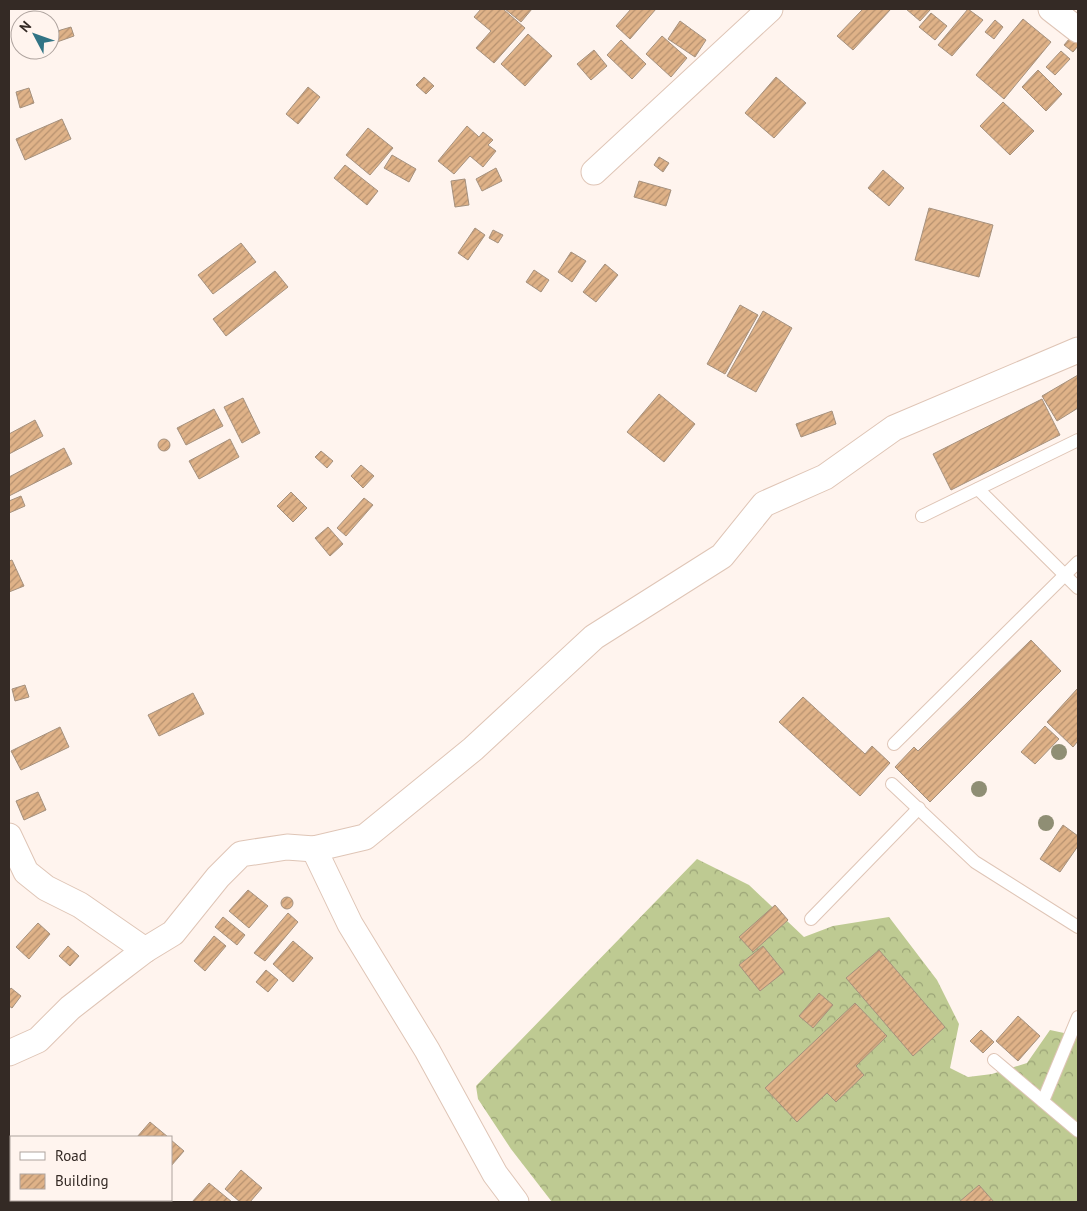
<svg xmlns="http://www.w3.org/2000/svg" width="1087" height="1211" font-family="'PT Sans',sans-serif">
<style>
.forest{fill:url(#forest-crowns)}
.building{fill:url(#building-hatch);stroke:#a5917e}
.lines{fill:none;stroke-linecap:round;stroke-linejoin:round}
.service-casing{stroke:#dfc5b6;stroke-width:14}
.minor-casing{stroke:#dfc5b6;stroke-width:27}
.service{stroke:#fff;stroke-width:12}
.minor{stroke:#fff;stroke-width:25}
.tree{fill:#8f8e74}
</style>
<defs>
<pattern id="forest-crowns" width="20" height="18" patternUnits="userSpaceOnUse" patternTransform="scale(1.25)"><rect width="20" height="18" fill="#beca92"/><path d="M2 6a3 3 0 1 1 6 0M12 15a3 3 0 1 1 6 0" fill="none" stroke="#9ba477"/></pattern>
<pattern id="building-hatch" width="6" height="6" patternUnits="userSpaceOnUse" patternTransform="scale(1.25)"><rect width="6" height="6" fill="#dfb288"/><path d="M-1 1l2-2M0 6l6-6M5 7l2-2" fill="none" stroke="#b6916f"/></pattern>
</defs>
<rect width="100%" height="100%" fill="#fff4ee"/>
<path class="forest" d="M697 859 749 885 804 937 833 926 889 917 937 980 959 1024 950 1068 968 1077 992 1074 1027 1063 1050 1030 1078 1036V1202H552L511 1149 478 1099 476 1086Z"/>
<g class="building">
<path d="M481 9H503L525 28 494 63 476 48 491 31 474 17Z"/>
<path d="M505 9H532L521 22Z"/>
<path d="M631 9H656L630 39 616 26Z"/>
<path d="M863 9H891L853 50 837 36Z"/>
<path d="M906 9H931L920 21Z"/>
<path d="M968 9 983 20 952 56 938 45Z"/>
<path d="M931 13 947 26 935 40 919 27Z"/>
<path d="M1023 19 1051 42 1004 99 976 75Z"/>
<path d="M995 20 1003 27 994 39 985 32Z"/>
<path d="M680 21 706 40 695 57 668 39Z"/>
<path d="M71 27 74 36 57 42 54 32Z"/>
<path d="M1075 32 1078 35V46L1073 52 1064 45Z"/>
<path d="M528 34 552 56 525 86 501 64Z"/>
<path d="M662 36 687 58 671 77 646 54Z"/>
<path d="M621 40 646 64 632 79 607 55Z"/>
<path d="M594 50 607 66 591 80 577 64Z"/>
<path d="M1061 51 1070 59 1055 75 1046 67Z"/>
<path d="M1038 70 1062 94 1046 111 1022 87Z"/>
<path d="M424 77 434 86 426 94 416 85Z"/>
<path d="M776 77 806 103 774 138 745 113Z"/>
<path d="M308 87 320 97 298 124 286 114Z"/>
<path d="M29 88 34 103 20 108 16 92Z"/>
<path d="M1003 102 1034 131 1010 155 980 126Z"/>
<path d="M62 119 71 139 25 160 16 139Z"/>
<path d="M467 126 479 137 483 132 493 140 488 145 496 151 483 167 470 156 454 174 438 161Z"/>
<path d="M368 128 393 148 370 175 346 155Z"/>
<path d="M392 155 416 169 409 182 384 168Z"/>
<path d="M659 157 669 163 663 172 654 165Z"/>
<path d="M345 165 378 191 367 205 334 178Z"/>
<path d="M496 168 502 181 482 191 476 179Z"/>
<path d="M883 170 904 188 889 206 868 188Z"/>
<path d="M465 179 469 205 455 207 451 181Z"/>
<path d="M639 181 671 190 666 206 634 197Z"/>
<path d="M929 208 993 225 979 277 915 260Z"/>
<path d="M475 228 485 235 468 260 458 253Z"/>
<path d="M493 230 503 235 498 243 489 238Z"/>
<path d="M241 243 256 262 213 294 198 275Z"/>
<path d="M571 252 586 261 572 282 558 272Z"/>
<path d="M605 264 618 275 596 302 583 292Z"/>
<path d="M534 270 549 280 541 292 526 282Z"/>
<path d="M275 271 288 287 226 336 213 319Z"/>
<path d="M740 305 758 315 725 374 707 364Z"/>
<path d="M763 311 792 328 756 392 727 376Z"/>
<path d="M1078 375V408L1057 421 1042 396Z"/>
<path d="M659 394 695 424 664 462 627 432Z"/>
<path d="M243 398 260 433 242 443 224 407Z"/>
<path d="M1042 399 1060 435 951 490 933 454Z"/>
<path d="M214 409 223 426 186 445 177 428Z"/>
<path d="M832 411 836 424 801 437 796 424Z"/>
<path d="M35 420 43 436 9 454V434Z"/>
<circle cx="164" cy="445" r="6"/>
<path d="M230 439 239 457 199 479 189 461Z"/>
<path d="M64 448 72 464 9 496V477Z"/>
<path d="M321 451 333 461 327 468 315 457Z"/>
<path d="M361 465 374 476 363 488 351 476Z"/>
<path d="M291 492 307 508 293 522 277 506Z"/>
<path d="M21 496 25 506 9 513V501Z"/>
<path d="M364 498 373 505 346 536 337 528Z"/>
<path d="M328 527 343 544 330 556 315 538Z"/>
<path d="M12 560 24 586 9 592V561Z"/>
<path d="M1031 640 1061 671 930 802 895 767 914 747 918 751Z"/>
<path d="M25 685 29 697 15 701 12 689Z"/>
<path d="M1078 688V741L1073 747 1047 722Z"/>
<path d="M193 693 204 714 159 736 148 715Z"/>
<path d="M803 697 865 754 872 746 890 763 860 796 779 722Z"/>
<path d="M1045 726 1059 739 1035 764 1021 752Z"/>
<path d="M60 727 69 747 21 770 11 751Z"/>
<path d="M38 792 46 810 24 820 16 801Z"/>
<path d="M1063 825 1078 836V846L1060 872 1040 859Z"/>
<path d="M248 890 268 906 249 928 229 911Z"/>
<circle cx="287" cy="903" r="6"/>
<path d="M775 905 788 920 753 952 739 937Z"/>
<path d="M288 913 298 922 265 961 254 953Z"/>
<path d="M223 917 245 935 237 945 215 927Z"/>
<path d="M38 923 50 934 29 959 16 947Z"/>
<path d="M214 936 226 946 205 971 194 961Z"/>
<path d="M293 941 313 958 293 982 273 964Z"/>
<path d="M68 946 79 956 70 966 59 956Z"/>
<path d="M763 946 784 972 760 991 739 965Z"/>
<path d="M879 950 945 1027 913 1056 846 978Z"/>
<path d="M266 970 278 980 268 992 256 982Z"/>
<path d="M11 988 21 996 12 1008 9 1006V991Z"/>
<path d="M819 993 833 1005 813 1028 799 1016Z"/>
<path d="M855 1003 887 1036 856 1066 864 1075 836 1102 827 1093 797 1122 765 1088Z"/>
<path d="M1018 1016 1040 1036 1018 1061 996 1041Z"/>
<path d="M981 1030 994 1042 983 1053 970 1041Z"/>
<path d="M150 1122 168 1137H137Z"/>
<path d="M171 1140 184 1151 171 1166Z"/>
<path d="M241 1170 262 1188 250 1202H240L225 1189Z"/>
<path d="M209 1183 232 1202H192Z"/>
<path d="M979 1185 994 1202H959Z"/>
<path d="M106 1200H134L132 1202H109Z"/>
<path d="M148 1200H163L166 1202H146Z"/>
</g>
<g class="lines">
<g class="service-casing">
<g id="service">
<path d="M978 489 1078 588"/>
<path d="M922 516 1078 440"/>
<path d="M894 744 1078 562"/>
<path d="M892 784 975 862 1078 927"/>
<path d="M811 919 919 808"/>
<path d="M994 1060 1078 1131"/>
<path d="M1043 1101 1078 1017"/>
</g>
</g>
<g class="minor-casing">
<g id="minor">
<path d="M1051 9 1078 30"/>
<path d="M594 172 770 9"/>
<path d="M9 836 26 872 46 888 80 905 145 950"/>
<path d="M314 849 350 924 427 1050 495 1174 516 1202"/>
<path d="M9 1053 38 1040 70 1008 111 976 145 950 173 933 218 877 241 854 287 847 314 849 365 837 473 749 594 637 722 556 764 504 825 477 894 428 1078 350"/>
</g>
</g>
<use href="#service" class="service"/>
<use href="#minor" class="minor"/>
</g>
<g class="tree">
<circle cx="1059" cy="752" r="8"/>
<circle cx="979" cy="789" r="8"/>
<circle cx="1046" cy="823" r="8"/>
</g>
<rect width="1087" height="1211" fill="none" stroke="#342a25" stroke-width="20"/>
<rect x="10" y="1136" width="162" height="65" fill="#fff4ee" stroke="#aea39e"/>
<rect x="20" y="1152" width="25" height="8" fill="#ffffff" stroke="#aea39e"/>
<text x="55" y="1161" font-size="15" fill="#342a25">Road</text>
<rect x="20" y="1174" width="25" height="15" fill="url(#building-hatch)" stroke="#aea39e"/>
<text x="55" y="1186" font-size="15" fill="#342a25">Building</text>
<g transform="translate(35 35) rotate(311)"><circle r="24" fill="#fff4ee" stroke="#aea39e"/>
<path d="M0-4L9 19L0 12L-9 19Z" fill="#317485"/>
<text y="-8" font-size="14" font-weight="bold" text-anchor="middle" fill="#342a25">N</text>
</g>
</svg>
